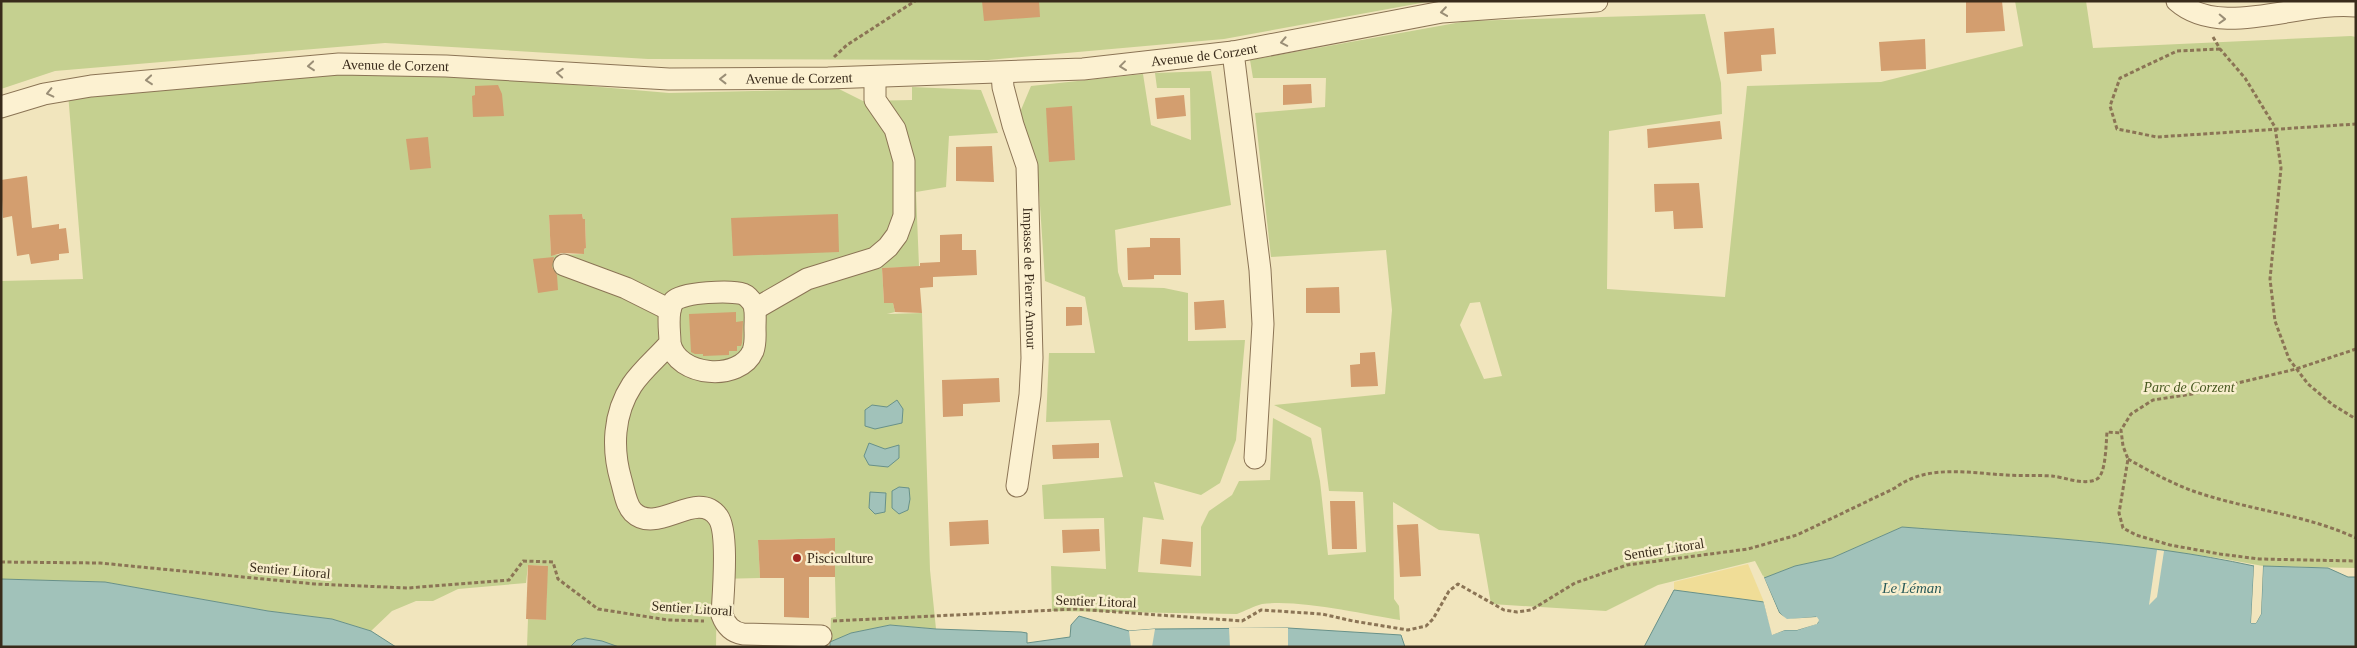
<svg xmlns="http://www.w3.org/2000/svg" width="2357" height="648" font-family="'Times New Roman',serif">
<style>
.green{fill:#c5d090;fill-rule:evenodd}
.sand{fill:#f0dd97}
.water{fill:#a1c2ba;stroke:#689189}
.pier{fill:#f1e5bd}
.building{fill:#d39e6f}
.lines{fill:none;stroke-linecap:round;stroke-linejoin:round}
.minor-casing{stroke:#8b7455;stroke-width:23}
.path{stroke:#8b7455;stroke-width:3;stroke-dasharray:4 2.5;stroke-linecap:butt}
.minor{stroke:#fcf1d1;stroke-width:21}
.oneway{stroke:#9a8e76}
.poi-dot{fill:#9f251f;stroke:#f8eecd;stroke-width:2}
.labels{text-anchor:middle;stroke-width:5;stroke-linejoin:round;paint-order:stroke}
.street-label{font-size:14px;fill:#392b1b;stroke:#f8eecd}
.park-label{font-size:14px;font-style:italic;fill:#46571f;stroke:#f8eecd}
.poi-label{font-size:14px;fill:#392b1b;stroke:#f8eecd;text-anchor:start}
.water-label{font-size:15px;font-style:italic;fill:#285a59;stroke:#f8eecd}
</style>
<rect width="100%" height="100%" fill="#f1e5bd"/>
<g class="green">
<path d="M1 1H1432L1224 39 988 60 648 59 385 43 55 71 1 89Z"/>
<path d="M2015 1H2086L2093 48 2351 36 2356 37V568L2263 566 2219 558 2090 541 1902 527 1832 558 1795 566 1764 578 1755 561 1658 585 1606 611 1491 604 1479 534 1439 530 1393 502 1394 599 1399 606 1400 620C1362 614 1299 599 1262 604 1254 606 1245 611 1237 614L1052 611 1051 566 1106 569 1104 518 1044 519 1042 485 1123 477 1110 420 1046 422 1049 353H1095L1085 297 1045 281 1037 160 1018 117 1031 86 1143 74 1151 125 1191 140 1190 88H1157L1155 73 1211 71 1231 205 1115 230 1118 272 1123 287 1164 288 1188 293V341L1245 340 1236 440 1220 483 1201 495 1154 482 1164 520 1143 517 1138 572 1201 576V527L1209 511 1232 495 1239 481 1270 480 1273 418 1311 438 1320 481 1328 555 1366 552 1363 492 1329 491 1321 428 1274 405 1385 394 1392 310 1386 250 1271 257 1255 113 1325 107 1326 78H1253L1250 60 1467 21 1705 14 1721 83 1722 114 1609 131 1607 289 1725 297 1747 86 1881 82 2023 46ZM1480 302 1502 376 1484 379 1460 325 1470 303Z"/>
<path d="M386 71 508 79 669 93 839 89 863 101 912 100V87L981 90 998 133 949 136 946 187 916 192 920 291 910 267 882 268 884 303H893L895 312 887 314 922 313 930 570 936 629 890 625 851 633 830 642 831 618 836 617 834 538 758 540 760 578 717 579 716 647H619L577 640 570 647H527L528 619 546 620 547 566 528 565 526 583 458 589 433 601H416L392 611 371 631 332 619 268 611 105 582 1 579V281L83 279 68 93ZM582 214 583 219H585L586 248 584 249V254L551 255 549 216Z"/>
</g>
<path class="sand" d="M1748 564 1764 602 1674 590V582Z"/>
<g class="water">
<path d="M897 400 903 409 902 423 875 429 865 426V410L872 405 887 407Z"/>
<path d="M869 443 885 449 899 445V458L888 467 869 465 864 456Z"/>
<path d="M899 487 909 488 910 499 908 510 899 514 892 508V491Z"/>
<path d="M870 492 886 493 885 512 875 514 869 508Z"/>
<path d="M1902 527C2020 536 2139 541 2254 566L2251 623H2256L2261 614 2263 566 2328 568 2348 577H2356V647H1644L1674 590 1764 602 1773 634 1785 630H1797L1818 623 1816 617 1786 620 1779 612 1764 578 1795 566 1832 558Z"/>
<path d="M1 579 105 582 268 611 332 619 371 631 396 647H1Z"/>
<path d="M1079 616 1129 631 1155 629 1288 628 1401 635 1405 647H830V642L851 633 890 625 936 629 1021 632 1027 633V643L1070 637 1071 625Z"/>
<path d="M585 638 602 641 619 647H570L577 640Z"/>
</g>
<g class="pier">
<path d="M2157 550 2164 551 2157 597 2149 605Z"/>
<path d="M2254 566H2257L2254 620 2258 613 2260 566H2263L2261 614 2256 623H2251Z"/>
<path d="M1763 575 1779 613 1787 619 1817 617 1819 620 1817 624 1797 630H1785L1772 635 1763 600 1766 602 1774 631 1785 628H1797L1811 624 1816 620 1805 619 1784 622 1776 613 1762 578Z"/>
<path d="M1229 628H1288V647H1230Z"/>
<path d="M1155 629 1152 647H1131L1129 631Z"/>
</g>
<g class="building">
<path d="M982 1H1039L1040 17 984 21Z"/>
<path d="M1966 1H2002L2005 31 1966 33Z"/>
<path d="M1774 28 1776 54 1761 55 1762 71 1727 74 1724 32Z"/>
<path d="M1925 39 1926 69 1881 71 1879 42Z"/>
<path d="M1311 84 1312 103 1283 105V85Z"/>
<path d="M498 85 502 94 504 116 473 117 472 96 475 95V86Z"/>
<path d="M1184 95 1186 116 1157 119 1155 98Z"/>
<path d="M1072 106 1075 160 1049 162 1046 108Z"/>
<path d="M1720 121 1722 139 1648 148 1647 129Z"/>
<path d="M428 137 431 168 410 170 406 139Z"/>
<path d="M992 146 994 182 956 181V147Z"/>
<path d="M27 176 32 228 59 224V229L66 228 69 253 59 254V260L31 264 29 254 17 256 12 216 3 218 1 180Z"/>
<path d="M1699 183 1703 228 1674 229 1673 211 1655 212 1654 184Z"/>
<path d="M582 214 583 219H585L586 248 584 249V254L562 253 551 256 549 215Z"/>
<path d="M838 214 839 252 733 256 731 218Z"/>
<path d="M962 234V250H976L977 275 933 277V287L920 288 922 313 895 312 893 303H884L882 268 920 266V263L940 262V235Z"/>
<path d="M1150 238H1180L1181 275H1154V279L1128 280 1127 248 1150 247Z"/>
<path d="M554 257 552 267 557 275 558 290 538 293 533 259Z"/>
<path d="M1339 287 1340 313H1306V288Z"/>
<path d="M1224 300 1226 328 1195 330 1194 302Z"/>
<path d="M1066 307H1082V325L1066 326Z"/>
<path d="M736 312V322L743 321 742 343 741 346H737V351H729V355L703 356V354H695L691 352 689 314Z"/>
<path d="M1375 352 1378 386 1351 387 1350 365 1360 364V353Z"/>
<path d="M999 378 1000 402 963 404V416L943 417 942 380Z"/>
<path d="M1099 443V458L1053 459 1052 445Z"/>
<path d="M1330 501H1355L1357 549H1332Z"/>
<path d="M988 520 989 544 950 546 949 522Z"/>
<path d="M1418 524 1421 576 1400 577 1397 525Z"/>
<path d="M1099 529 1100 551 1063 553 1062 530Z"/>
<path d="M835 538V577H809V618L784 617V578H760L758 540Z"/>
<path d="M1162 539 1193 542 1191 567 1160 564Z"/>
<path d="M528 565 548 566 546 620 526 619Z"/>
</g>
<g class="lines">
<g class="minor-casing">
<g id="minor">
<path d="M2177 1C2221 40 2300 0 2356 6"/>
<path d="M1233 52 1260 270 1263 324 1255 458"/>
<path id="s1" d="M1002 73 1003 87 1013 125 1027 166 1032 358 1030 395 1017 486"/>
<path id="s2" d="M1 107 44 94 91 86 339 64 446 66 669 79 828 78 1083 69 1233 52 1442 12 1597 1"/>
<path d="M564 265 626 288 670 310"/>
<path d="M755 309 807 279 875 258 888 247 897 235 904 216V161L895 129 875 100V77"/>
<path d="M670 343C677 377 740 382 753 351 756 343 755 335 755 328 755 320 756 312 754 305 751 300 748 296 743 294 732 290 682 292 674 301 666 311 670 331 670 343 658 357 642 370 632 385 613 414 612 449 621 480 624 490 626 505 633 512 657 536 697 488 718 517 729 532 723 595 722 615 726 626 732 632 743 634L821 636"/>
</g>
</g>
<g class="path">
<path d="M2213 37 2220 49 2245 78 2275 127 2281 168 2270 279 2275 321 2289 359 2308 384 2333 405 2356 419"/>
<path d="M2220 49 2177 51 2120 78 2110 106 2117 129 2157 137 2356 124"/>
<path d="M834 57 847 45 915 1"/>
<path d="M2356 349 2296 369 2192 394 2153 400 2131 414 2121 430 2123 446 2128 459 2119 513 2123 528 2136 535 2170 545 2220 554 2259 559 2356 561"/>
<path d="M2128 459C2149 471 2171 483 2193 491 2247 510 2305 514 2356 538"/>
<path d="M1 562 100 563 315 584 408 588 509 580 523 561 553 562 558 579 598 609 668 620 704 621"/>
<path d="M833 621 1076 609 1242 621 1261 610 1322 614 1353 621 1408 630 1426 626 1433 619 1449 591 1458 584 1504 610 1517 612 1531 610 1575 583 1627 565 1748 549 1797 535 1895 488C1927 464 1968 473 2006 475 2021 476 2036 475 2052 476 2064 477 2085 486 2097 479 2106 474 2106 443 2107 432L2121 433"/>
</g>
<use href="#minor" class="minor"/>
</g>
<defs><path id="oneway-chevron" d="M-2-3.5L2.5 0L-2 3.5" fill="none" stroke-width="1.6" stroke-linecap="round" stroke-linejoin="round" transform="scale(1.25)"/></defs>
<g class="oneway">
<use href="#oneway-chevron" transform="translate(1444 12) rotate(172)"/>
<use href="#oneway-chevron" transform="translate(2222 19) rotate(2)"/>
<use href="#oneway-chevron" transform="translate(1284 42) rotate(169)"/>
<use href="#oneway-chevron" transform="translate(311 66) rotate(175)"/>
<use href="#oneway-chevron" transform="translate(1123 66) rotate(173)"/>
<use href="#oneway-chevron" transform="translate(560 73) rotate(-176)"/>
<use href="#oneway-chevron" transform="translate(723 79) rotate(180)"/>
<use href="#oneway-chevron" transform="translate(149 80) rotate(175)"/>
<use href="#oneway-chevron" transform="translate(50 93) rotate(167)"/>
</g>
<circle class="poi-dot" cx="797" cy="558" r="5"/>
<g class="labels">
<g class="street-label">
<text dy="5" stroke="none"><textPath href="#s2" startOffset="1208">Avenue de Corzent</textPath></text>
<text dy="5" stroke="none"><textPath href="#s2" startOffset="398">Avenue de Corzent</textPath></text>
<text dy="5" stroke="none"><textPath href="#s2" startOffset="802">Avenue de Corzent</textPath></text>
<text dy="5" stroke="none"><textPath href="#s1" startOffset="209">Impasse de Pierre Amour</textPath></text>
<text transform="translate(1664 549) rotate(-9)" y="5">Sentier Litoral</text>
<text transform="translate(290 570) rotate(5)" y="5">Sentier Litoral</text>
<text transform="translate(1096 601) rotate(2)" y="5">Sentier Litoral</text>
<text transform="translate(692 608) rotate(4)" y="5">Sentier Litoral</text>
</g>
<g class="park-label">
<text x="2189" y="392">Parc de Corzent</text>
</g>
<g class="poi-label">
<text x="807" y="563">Pisciculture</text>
</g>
<g class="water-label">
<text x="1912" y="593">Le Léman</text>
</g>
</g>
<rect width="2357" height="648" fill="none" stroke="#392b1b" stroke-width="5"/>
</svg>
